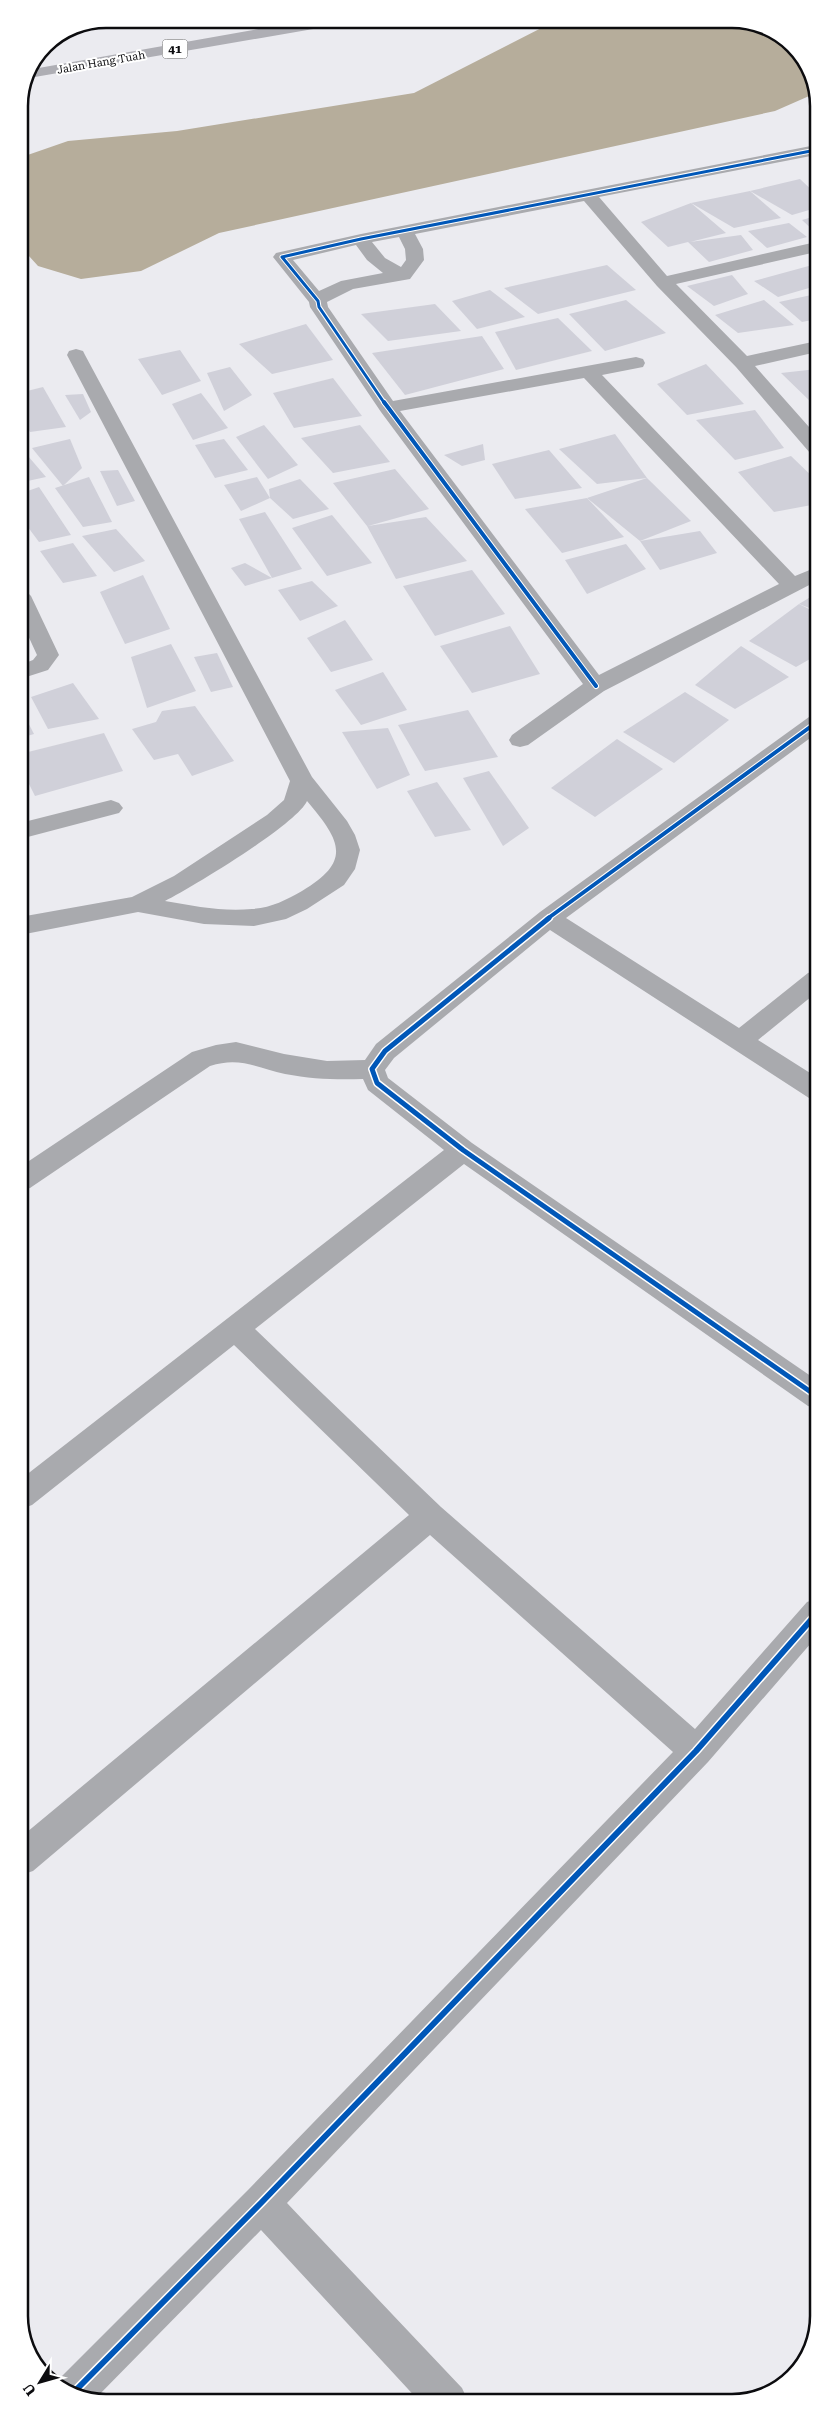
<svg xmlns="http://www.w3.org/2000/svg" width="838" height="2422" font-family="'Roboto Serif',serif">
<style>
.water{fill:#b6ad9b}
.building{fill:#d0d0d9}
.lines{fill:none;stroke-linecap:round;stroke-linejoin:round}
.minor{fill:#a9aaae;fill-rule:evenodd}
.trunk{fill:#aeaeb4;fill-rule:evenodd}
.cycleway-far3-casing{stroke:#fff;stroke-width:5}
.cycleway-far2-casing{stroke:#fff;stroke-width:6}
.cycleway-far1-casing{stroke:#fff;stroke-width:8}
.cycleway-casing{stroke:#fff;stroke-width:9}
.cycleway-far3{stroke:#0057b8;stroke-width:3}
.cycleway-far2{stroke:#0057b8;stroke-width:4}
.cycleway-far1{stroke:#0057b8;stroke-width:5}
.cycleway{stroke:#0057b8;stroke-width:6}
.labels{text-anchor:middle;stroke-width:4;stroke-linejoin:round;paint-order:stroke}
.far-street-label{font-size:11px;fill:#0c0c0f;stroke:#fff}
.shield{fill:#fff;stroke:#555557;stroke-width:1}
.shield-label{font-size:12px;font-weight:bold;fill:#0c0c0f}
.rim{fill:none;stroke:#0c0c0f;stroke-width:2.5}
</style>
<rect width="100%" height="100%" fill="#ebebf0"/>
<path class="water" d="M738 19 785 37 816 83V93L775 111 219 233 141 271 81 279 38 266 19 245V158L68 141 177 131 414 93 555 21Z"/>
<g class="building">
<path d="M800 179 816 194V208L792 215 750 191Z"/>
<path d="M750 191 781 218 734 228 691 203Z"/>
<path d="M691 203 726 233 690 242 741 235 753 250 709 262 688 242 668 247 641 222Z"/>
<path d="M816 216V233L802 220Z"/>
<path d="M789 223 807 237 767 248 748 231Z"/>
<path d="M816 264V286L778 297 754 281Z"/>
<path d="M607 265 636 290 538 314 504 288Z"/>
<path d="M732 275 748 294 714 306 687 286Z"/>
<path d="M490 290 525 317 477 329 452 301Z"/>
<path d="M816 294 817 319 802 322 779 302Z"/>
<path d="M626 300 666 333 605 351 569 314Z"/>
<path d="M764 300 794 325 738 333 715 315Z"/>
<path d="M435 304 461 331 388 341 361 314Z"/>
<path d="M558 318 592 351 516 370 495 332Z"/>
<path d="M306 324 333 360 272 374 239 344Z"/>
<path d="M482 336 504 369 405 395 372 353Z"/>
<path d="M180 350 201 381 162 395 138 359Z"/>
<path d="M706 364 744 404 687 415 657 384Z"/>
<path d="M230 367 252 395 224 411 207 373Z"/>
<path d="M817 369V402L812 403 781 373Z"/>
<path d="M333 378 362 416 294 428 273 393Z"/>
<path d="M43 387 66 427 30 432 19 412V393Z"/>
<path d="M201 393 228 428 193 440 172 404Z"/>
<path d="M83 394 91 412 80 420 65 395Z"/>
<path d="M755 410 784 448 735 460 696 420Z"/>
<path d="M264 425 298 465 268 479 236 437Z"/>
<path d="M360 425 390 462 333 473 301 438Z"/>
<path d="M615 434 647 478 597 484 559 449Z"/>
<path d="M70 439 82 468 63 486 32 448Z"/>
<path d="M224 439 248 470 215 478 195 445Z"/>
<path d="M483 444 485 460 462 466 444 455Z"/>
<path d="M22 449 46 477 23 482 19 478V450Z"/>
<path d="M549 450 582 488 515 499 492 464Z"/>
<path d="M791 456 817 481V504L774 512 738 472Z"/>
<path d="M395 469 429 509 368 526 426 517 467 561 396 579 367 526 333 483Z"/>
<path d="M118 470 135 501 117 506 100 471Z"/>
<path d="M89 477 112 522 83 527 55 488Z"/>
<path d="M257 477 270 498 241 511 224 485Z"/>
<path d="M647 478 691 521 640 541 587 498Z"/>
<path d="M300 479 329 509 293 519 270 498 269 489Z"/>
<path d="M39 487 71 535 39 542 19 515V494Z"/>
<path d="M587 498 624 537 562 553 525 509Z"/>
<path d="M265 512 302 569 272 578 239 519Z"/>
<path d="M332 515 372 563 327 576 292 528Z"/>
<path d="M116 529 145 561 114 572 82 536Z"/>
<path d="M700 531 717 553 660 570 640 541Z"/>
<path d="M73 543 97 576 63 583 40 551Z"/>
<path d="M626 544 646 569 587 594 565 560Z"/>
<path d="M245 563 272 578 245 586 231 568Z"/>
<path d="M472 570 505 614 435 636 403 586Z"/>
<path d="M143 575 170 629 125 644 100 592Z"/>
<path d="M312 581 338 606 300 621 278 590Z"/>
<path d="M817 593V611L799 604Z"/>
<path d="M799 604 817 613V655L796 667 749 641Z"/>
<path d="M345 620 373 660 331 672 307 638Z"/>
<path d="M510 626 540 674 472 693 440 646Z"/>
<path d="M171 644 196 691 147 708 131 657Z"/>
<path d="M741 646 789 677 735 709 695 685Z"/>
<path d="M217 653 233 687 211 692 194 657Z"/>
<path d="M383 672 407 710 361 725 335 690Z"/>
<path d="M73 683 99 719 48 729 31 697Z"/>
<path d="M685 692 729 720 674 763 623 732Z"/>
<path d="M195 706 234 761 192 776 178 754 154 760 132 729 156 722 162 711Z"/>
<path d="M20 707 34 734 20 738Z"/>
<path d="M468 710 498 757 425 771 398 725Z"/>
<path d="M388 728 410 775 377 789 342 732Z"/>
<path d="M104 733 123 771 35 796 20 766V754Z"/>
<path d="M617 739 663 769 595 817 551 788Z"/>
<path d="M489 771 529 828 503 846 463 778Z"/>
<path d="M437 782 471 830 435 837 407 791Z"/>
</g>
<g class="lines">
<g class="minor">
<path d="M816 145V155L599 197 667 276 816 242V252L676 284 747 356 817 341V352L755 366 817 436V455L810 453 736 367 657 286 584 201 415 234 423 249 424 260 410 279 353 289 327 302 328 307 393 401 636 357 643 359 645 363 643 367 602 375 795 576 817 567V581L604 691 528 745 520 747 512 745 509 740 512 735 583 684 381 412 310 307 309 302 273 257 276 253 361 234ZM399 237 405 249 406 260 401 267 385 258 372 242ZM356 245 367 260 383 273 341 281 319 291 293 260ZM584 378 779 584 599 675 400 411Z"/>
<path d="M76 349 83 351 85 355 312 777 347 821 355 835 360 850 355 869 344 885 307 909 286 919 254 926 204 924 138 912 20 935V917L132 897 174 876 267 815 284 800 290 781 67 355 69 351ZM307 801C340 840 353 861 302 891 286 900 271 908 252 909 223 912 194 906 165 901 191 888 297 824 307 801Z"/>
<path d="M20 590 27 592 31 596 59 655 48 670 20 679V665L33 660 37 655 20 618Z"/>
<path d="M817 715V733L566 918 739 1028 808 973 817 970V992L758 1040 818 1078V1101L809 1098 550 930 394 1058 385 1070 388 1078 472 1143 818 1381V1409L808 1406 464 1164 255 1329 441 1507 695 1729 807 1602 818 1598V1635L708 1762 287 2203 462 2388 468 2401 420 2402 261 2230 94 2400 57 2385 60 2378 248 2190 673 1752 430 1535 33 1871 21 1875V1837L409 1515 234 1345 32 1505 21 1509V1479L444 1150 368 1090 363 1079C336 1080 312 1079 285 1074 257 1068 240 1056 210 1066L30 1188 20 1191V1167L192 1052 216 1045 236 1042 284 1054 327 1061 365 1060 376 1044 540 912 809 717Z"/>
<path d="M111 800 119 803 123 808 119 813 20 839V823Z"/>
</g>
<path class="trunk" d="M292 23H327L319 28 29 78 33 69Z"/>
<g class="cycleway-far3-casing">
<path id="cycleway-far3" d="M385 404 319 307 318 301 282 257 361 239 816 150"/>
</g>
<g class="cycleway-far2-casing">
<g id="cycleway-far2">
<path d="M384 402 596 686"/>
<path d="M547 919 817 722"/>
</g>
</g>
<g class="cycleway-far1-casing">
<path id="cycleway-far1" d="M549 918 385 1051 372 1069 377 1083 463 1150 818 1397"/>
</g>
<g class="cycleway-casing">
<path id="cycleway" d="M74 2392 261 2203 696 1751 818 1612"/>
</g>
<use href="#cycleway-far3" class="cycleway-far3"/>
<use href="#cycleway-far2" class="cycleway-far2"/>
<use href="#cycleway-far1" class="cycleway-far1"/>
<use href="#cycleway" class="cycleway"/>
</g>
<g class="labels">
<g class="far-street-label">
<text transform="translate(101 62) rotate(-10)" y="4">Jalan Hang Tuah</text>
</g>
<rect class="shield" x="162.5" y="39.5" width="25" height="19" rx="4"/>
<g class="shield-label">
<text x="175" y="53">41</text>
</g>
</g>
<path d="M0 0H838V2422H0ZM106 28H732A78 78 0 0 1 810 106V2316A78 78 0 0 1 732 2394H106A78 78 0 0 1 28 2316V106A78 78 0 0 1 106 28Z" fill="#fff" fill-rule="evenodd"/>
<path class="rim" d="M106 28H732A78 78 0 0 1 810 106V2316A78 78 0 0 1 732 2394H106A78 78 0 0 1 28 2316V106A78 78 0 0 1 106 28Z"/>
<g transform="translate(40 2382) rotate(233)" stroke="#ffffff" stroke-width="4" paint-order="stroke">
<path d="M0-4L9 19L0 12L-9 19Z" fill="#0c0c0f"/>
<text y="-8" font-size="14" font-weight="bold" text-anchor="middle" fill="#0c0c0f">U</text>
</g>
</svg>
